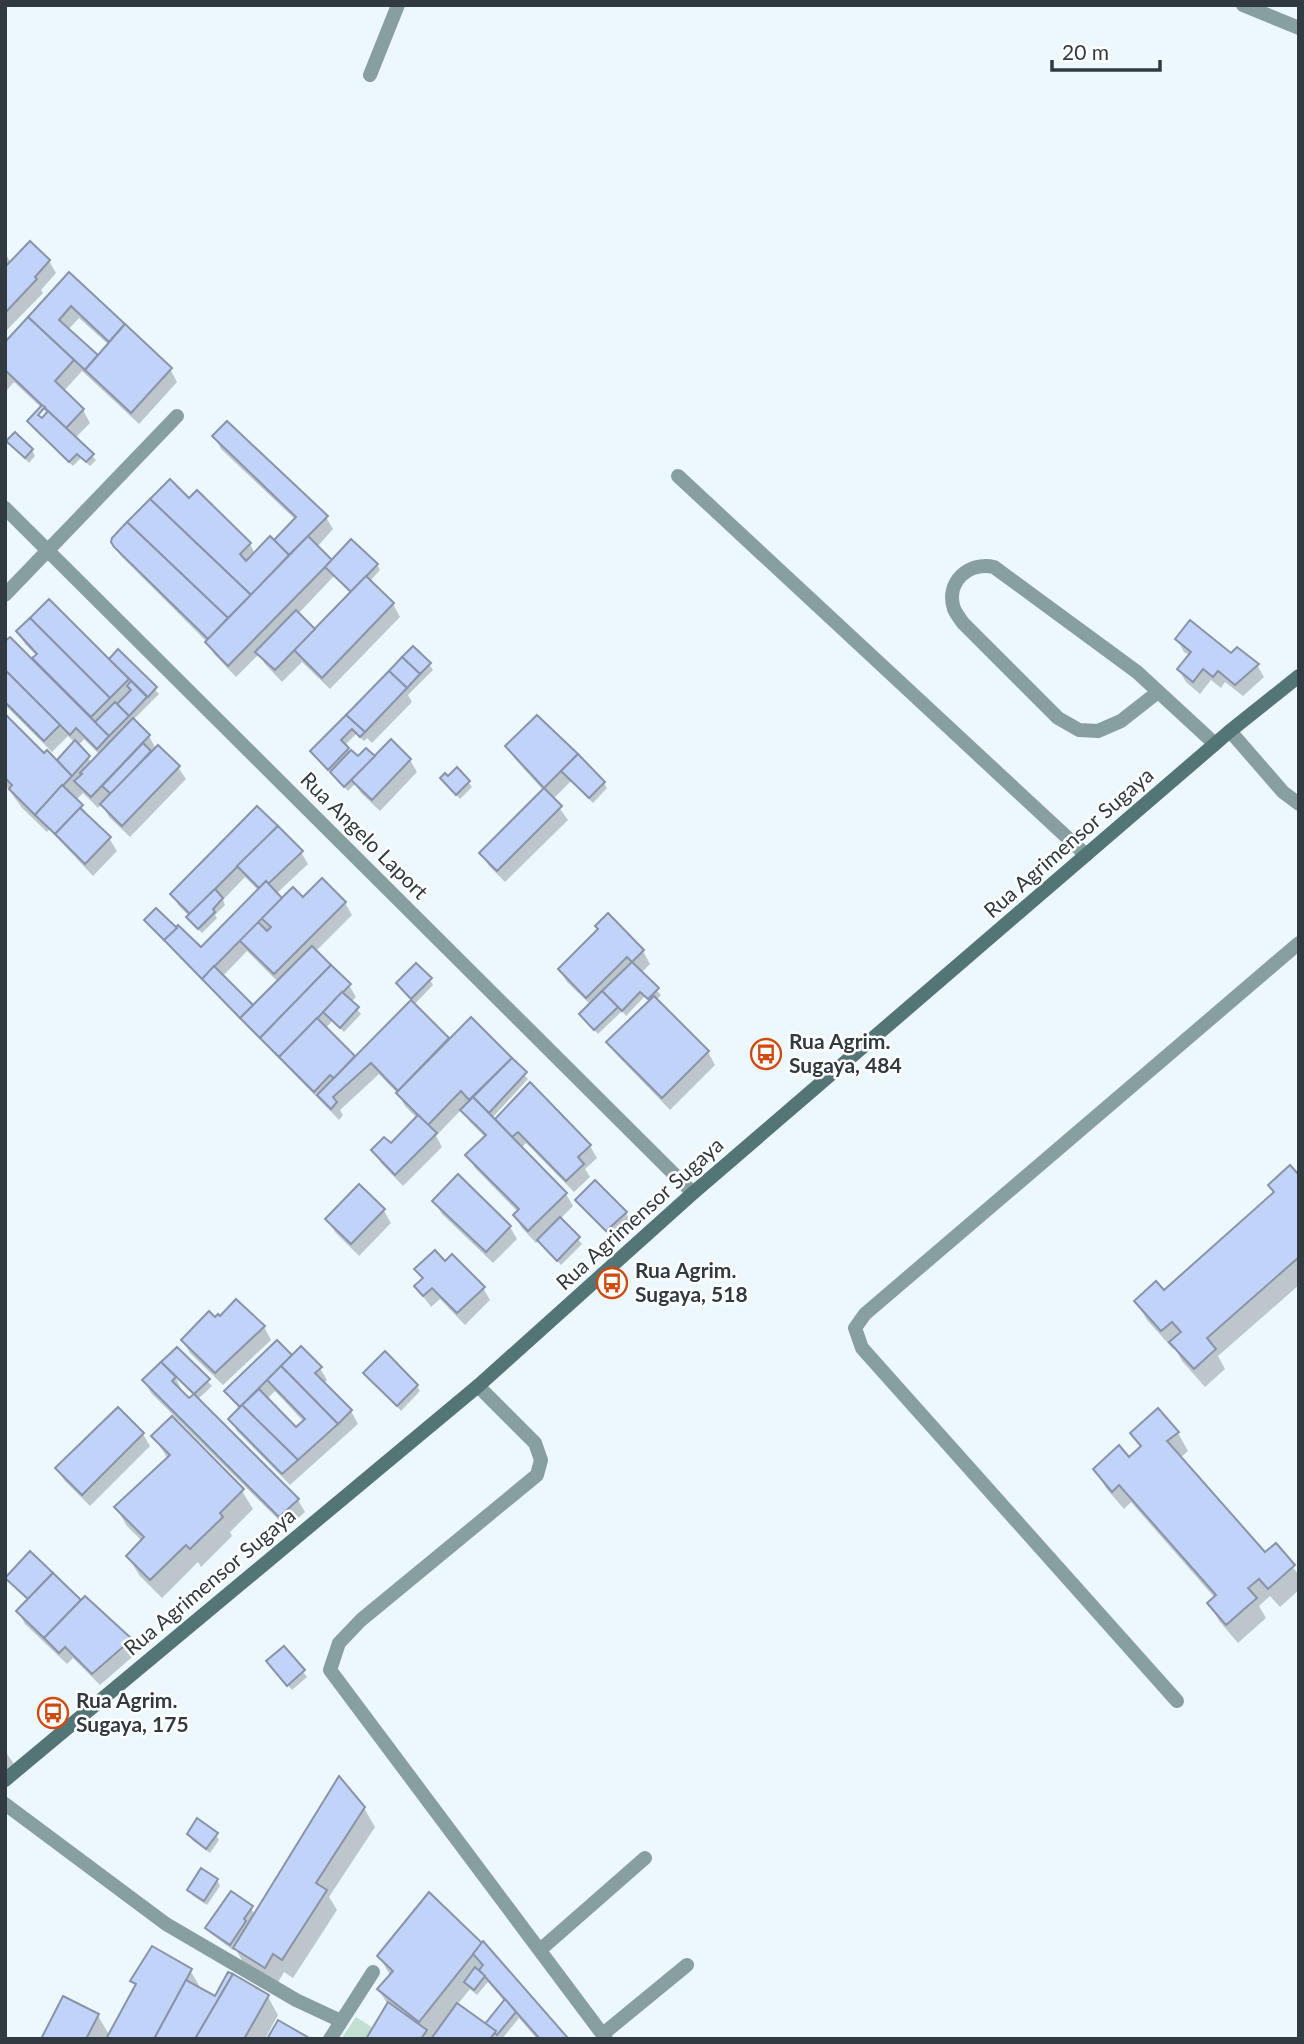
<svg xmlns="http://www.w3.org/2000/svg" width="1304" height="2044" font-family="Lato,sans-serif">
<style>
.green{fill:#c2e0d2}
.shadow{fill:#0003;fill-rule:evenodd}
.building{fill:#c1d3f8;stroke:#8993a9;stroke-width:2}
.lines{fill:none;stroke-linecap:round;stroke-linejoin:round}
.service{stroke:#889f9f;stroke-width:14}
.minor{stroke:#889f9f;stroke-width:14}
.secondary{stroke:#547576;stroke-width:14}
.labels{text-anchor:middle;stroke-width:5;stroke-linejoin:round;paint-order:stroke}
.street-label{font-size:21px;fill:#303a40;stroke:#fff}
.poi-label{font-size:21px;font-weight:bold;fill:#303a40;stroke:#fff;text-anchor:start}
</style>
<rect width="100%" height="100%" fill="#edf8fe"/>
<path class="green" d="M356 2017 390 2039H341Z"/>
<g class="shadow">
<path d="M30 243 49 261 56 273 41 290 43 293 5 332V253L11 263Z"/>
<path d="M69 274 170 369 177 382 139 424 82 371 63 392 83 410 90 423 75 438 96 460 90 466 81 458 73 466 32 427 29 422 42 421 48 414 14 382 5 392V345ZM79 318 109 345 98 358 68 330Z"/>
<path d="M214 436 326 517 333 529 317 547 332 562 377 565 380 570 370 581 393 604 400 617 330 689 302 662 282 682 265 664 259 654 236 677 214 654 207 642 120 555 113 542 118 533 170 482 189 501 250 544 255 554 274 543 296 520 221 449ZM334 576 352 594 316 631 298 614Z"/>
<path d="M9 441 32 450 35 456 29 463Z"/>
<path d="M18 632 109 662 118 652 159 694 133 720 149 736 156 749 178 767 186 779 130 837 109 817 102 804 98 808 83 793 76 800 85 811 83 813 109 838 117 851 93 876 49 829 47 832 22 808 5 784V716L44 755 57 763 75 743 68 736 52 752 5 705V644L32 661 37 656 25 644ZM84 739 100 755 92 763 78 746Z"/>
<path d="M1177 639 1257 665 1264 677 1243 696 1225 682 1221 688 1211 680 1200 694 1186 682 1179 670 1190 656 1184 652Z"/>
<path d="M429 664 433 670 408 695 412 702 372 743 367 738 364 741 356 734 344 746 358 759 375 758 391 741 410 760 417 772 380 811 361 793 355 784 348 791 312 752Z"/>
<path d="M507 747 604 783 607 788 593 803 571 781 553 799 568 820 505 882 489 866 481 853 544 791 515 759Z"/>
<path d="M442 778 468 782 472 787 460 799Z"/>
<path d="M257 808 301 852 308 864 276 894 282 901 345 903 352 915 315 952 349 985 356 997 351 1002 361 1014 344 1032 332 1021 325 1029 355 1058 413 1001 398 984 430 980 433 985 414 1005 449 1041 471 1020 528 1079 492 1118 495 1121 530 1085 590 1146 597 1158 585 1169 590 1177 574 1192 526 1143 521 1148 566 1194 573 1206 560 1219 582 1244 561 1265 539 1240 536 1243 522 1228 515 1216 518 1212 475 1168 468 1156 486 1138 470 1122 462 1109 436 1136 442 1147 403 1186 381 1163 374 1150 391 1146 417 1118 405 1106 398 1094 379 1074 340 1110 343 1115 339 1120 149 926 146 921 201 950 259 891 245 877 223 900 225 905 215 915 217 918 202 933 192 923 190 917 179 906 172 894ZM247 951 278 982 253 1008 222 977Z"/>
<path d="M608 916 643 951 650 964 641 973 661 995 656 1000 708 1052 715 1065 670 1110 616 1054 608 1042 650 1002 644 997 626 1016 622 1011 598 1034 581 1015 591 1005 567 982 560 970 599 931Z"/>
<path d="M458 1177 510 1227 517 1239 493 1263 442 1214 434 1201Z"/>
<path d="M1299 1177V1285L1218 1356 1225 1369 1205 1387 1182 1361 1175 1348 1173 1349 1147 1320 1136 1301 1164 1293 1275 1194 1270 1185Z"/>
<path d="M359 1187 384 1211 391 1223 359 1256 335 1232 328 1220Z"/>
<path d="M577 1201 626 1213 629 1219 610 1236Z"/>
<path d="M445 1263 483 1288 490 1300 465 1325 440 1299 431 1307 416 1287 423 1280 416 1270Z"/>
<path d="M236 1302 264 1327 271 1340 223 1385 190 1353 183 1341 220 1318Z"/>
<path d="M177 1350 212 1386 197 1400 298 1500 305 1512 287 1528 151 1393 144 1380ZM175 1376 195 1396 189 1401 180 1392 182 1391Z"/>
<path d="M292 1358 320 1368 327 1380 323 1384 351 1411 358 1424 290 1485 237 1431 230 1419 240 1410 226 1391ZM275 1391 304 1422 296 1430 267 1399Z"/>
<path d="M366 1373 417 1386 420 1391 401 1411Z"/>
<path d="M1132 1433H1178L1188 1451 1180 1458 1265 1554 1275 1545 1299 1575V1590L1280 1607 1270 1596 1259 1606 1266 1618 1238 1643 1220 1622 1209 1604 1215 1598 1131 1502 1124 1509 1106 1488 1095 1469 1129 1459 1141 1448Z"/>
<path d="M143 1434 150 1446 90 1506 64 1480 57 1468Z"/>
<path d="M154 1437 242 1491 253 1509 230 1532 232 1536 201 1567 198 1562 162 1598 139 1575 128 1556 142 1541 127 1526 116 1507 168 1459Z"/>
<path d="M30 1554 81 1603 131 1640 138 1652 100 1685 73 1658 67 1664 25 1624 18 1611 29 1601 7 1578Z"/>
<path d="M284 1648 307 1677 292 1690 272 1667Z"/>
<path d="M5 1751 14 1764 5 1773Z"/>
<path d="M364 1808 375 1827 329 1897 337 1910 293 1978 284 1972 276 1986 246 1967 235 1948 233 1950 210 1933 207 1928 251 1908 255 1915Z"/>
<path d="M189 1834 216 1835 219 1840 210 1853 192 1840Z"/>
<path d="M217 1880 220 1886 207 1905 193 1896 190 1890Z"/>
<path d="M483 1944 565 2039H537L519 2018 502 2039H368L388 2005 379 1990 390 1975 379 1956ZM488 1982 505 2002 491 2030 457 2005 470 1989 477 1995Z"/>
<path d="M190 1970 201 1989 215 1998 268 1997 278 2015 265 2039H42L64 1998 98 2016 110 2036 136 1987 132 1981Z"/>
</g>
<g class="building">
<path d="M30 241 50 260 35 277 37 279 5 313V267Z"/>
<path d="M69 272 125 324 109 342 71 306 59 320 98 355 85 370 28 317Z"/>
<path d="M28 317 74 360 55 381 84 409 66 428 5 370V342Z"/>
<path d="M125 324 172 368 131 413 85 370Z"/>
<path d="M42 405 45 407 38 415 42 418 48 411 94 454 86 462 77 454 69 462 27 421Z"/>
<path d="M227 421 328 516 289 555 274 540 296 517 212 436Z"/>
<path d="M15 432 33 449 25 458 6 441Z"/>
<path d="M170 479 189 498 197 490 251 543 240 554 246 561 270 536 289 555 251 595 150 499Z"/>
<path d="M150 499 251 595 228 618 127 522Z"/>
<path d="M127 522 228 618 208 639 114 547 111 542 112 538Z"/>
<path d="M308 536 332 560 228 666 205 642Z"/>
<path d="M351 539 378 564 351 592 325 567Z"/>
<path d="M366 576 394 603 322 678 294 650Z"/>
<path d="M49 599 129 679 110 698 30 618Z"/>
<path d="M296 610 315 629 275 670 255 652Z"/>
<path d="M30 618 110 698 91 717 32 658 37 654 16 631Z"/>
<path d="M1190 620 1231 653 1237 647 1259 664 1235 685 1218 671 1213 677 1203 669 1193 682 1177 669 1191 652 1175 639Z"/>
<path d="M10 637 109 736 97 749 76 728 70 735 5 670V641Z"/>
<path d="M413 646 431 663 420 674 402 657Z"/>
<path d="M118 649 157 687 148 697 109 659Z"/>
<path d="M402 657 420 674 407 688 389 671Z"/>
<path d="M5 670 60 725 44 741 5 702Z"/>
<path d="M389 671 407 688 365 732 346 715Z"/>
<path d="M131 681 147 697 129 716 117 704 131 690 127 686Z"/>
<path d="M115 702 129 716 109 736 95 722Z"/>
<path d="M5 714 44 753 47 750 72 776 35 815 9 789 12 785 5 778Z"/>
<path d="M346 715 365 732 360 737 352 729 341 740 349 748 328 770 310 751Z"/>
<path d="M537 715 578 754 544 788 505 746Z"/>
<path d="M133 718 150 735 91 797 74 781 82 774 80 773Z"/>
<path d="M391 739 411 759 372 800 351 780Z"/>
<path d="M75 740 90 756 72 776 57 760Z"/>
<path d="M143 743 151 751 111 794 102 786Z"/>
<path d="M158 745 180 766 122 826 100 804Z"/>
<path d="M366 748 375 756 344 787 330 772 351 750 358 756Z"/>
<path d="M578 754 605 782 589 798 561 771Z"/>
<path d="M457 767 470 781 456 795 440 778 445 773 448 776Z"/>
<path d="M62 785 83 805 55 834 35 815Z"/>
<path d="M544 788 562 806 497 871 479 853Z"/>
<path d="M257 806 278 826 190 914 170 894Z"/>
<path d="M80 808 111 837 85 864 55 834Z"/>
<path d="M278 826 303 851 268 884 266 881 259 888 237 866Z"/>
<path d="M322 878 346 902 274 974 239 940 258 922 267 931 271 927 261 918 293 887 303 897Z"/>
<path d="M266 881 282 898 202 979 164 940 178 925 201 947Z"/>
<path d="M215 889 223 898 213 909 215 912 198 929 186 917Z"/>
<path d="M156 908 177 928 164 940 144 920Z"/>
<path d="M608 913 644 950 632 962 627 957 586 998 558 969 598 929 595 926Z"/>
<path d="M312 946 331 965 260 1038 240 1018Z"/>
<path d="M632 962 659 988 648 999 640 992 622 1011 602 991Z"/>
<path d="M416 963 432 978 411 999 396 983Z"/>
<path d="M331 965 351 984 279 1057 260 1038Z"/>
<path d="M214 966 253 1005 240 1018 202 979Z"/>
<path d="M602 991 618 1007 594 1030 579 1014Z"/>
<path d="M342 992 359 1007 340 1028 323 1012Z"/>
<path d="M654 996 709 1051 662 1098 606 1042Z"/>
<path d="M411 1000 449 1038 398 1091 371 1063 333 1097 337 1102 331 1109 317 1095Z"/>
<path d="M471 1017 512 1058 469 1100 461 1091 428 1125 396 1093Z"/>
<path d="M317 1018 355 1056 334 1078 330 1075 314 1092 279 1057Z"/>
<path d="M512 1058 527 1072 489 1113 473 1097Z"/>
<path d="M530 1082 591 1145 578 1157 584 1164 566 1181 518 1132 512 1137 495 1119Z"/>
<path d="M473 1097 567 1193 528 1231 513 1215 519 1209 465 1155 486 1135 460 1110Z"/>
<path d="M418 1115 437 1133 395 1175 371 1150 384 1137 391 1143Z"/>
<path d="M1290 1165 1299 1175V1257L1207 1338 1216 1349 1194 1369 1169 1342 1181 1332 1172 1322 1161 1331 1134 1301 1156 1281 1164 1290 1274 1192 1268 1185Z"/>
<path d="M458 1174 511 1226 486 1252 432 1201Z"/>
<path d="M595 1180 627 1212 606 1231 575 1200Z"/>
<path d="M359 1184 385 1209 351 1244 325 1219Z"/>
<path d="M560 1217 580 1237 557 1261 537 1240Z"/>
<path d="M435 1250 445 1261 452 1254 485 1287 457 1313 432 1288 423 1296 414 1286 423 1278 414 1269Z"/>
<path d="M236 1299 265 1326 215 1373 181 1340 209 1311 215 1317 218 1314 220 1316Z"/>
<path d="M277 1340 292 1355 240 1407 224 1391Z"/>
<path d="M301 1346 322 1367 315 1373 352 1410 338 1424 281 1366Z"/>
<path d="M177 1347 210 1379 194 1394 161 1362Z"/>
<path d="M385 1351 418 1385 397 1406 363 1373Z"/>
<path d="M161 1362 176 1377 172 1381 189 1398 194 1394 299 1499 279 1517 142 1380Z"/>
<path d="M281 1366 338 1424 298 1460 242 1405 259 1389 296 1427 305 1419 267 1380Z"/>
<path d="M242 1405 298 1460 282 1474 228 1419Z"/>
<path d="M118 1407 144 1433 82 1495 55 1468Z"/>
<path d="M1158 1408 1179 1432 1167 1441 1265 1552 1276 1543 1295 1565 1268 1589 1259 1579 1248 1588 1257 1598 1226 1625 1207 1603 1216 1595 1119 1485 1112 1492 1093 1469 1119 1445 1129 1457 1141 1446 1130 1433Z"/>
<path d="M172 1416 244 1489 220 1513 223 1517 190 1549 186 1545 150 1580 126 1556 144 1537 114 1507 170 1455 151 1436Z"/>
<path d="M30 1551 53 1573 28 1599 5 1578Z"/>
<path d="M53 1573 81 1600 44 1638 16 1611Z"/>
<path d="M85 1596 132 1639 92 1674 65 1647 59 1653 44 1638Z"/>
<path d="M284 1646 305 1670 287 1686 266 1661Z"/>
<path d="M339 1776 365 1807 316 1883 327 1890 282 1960 273 1954 265 1968 233 1948Z"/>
<path d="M197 1818 218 1833 206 1849 187 1834Z"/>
<path d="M201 1868 218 1879 204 1901 187 1890Z"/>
<path d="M231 1891 253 1906 244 1919 246 1921 230 1945 205 1928Z"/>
<path d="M429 1892 482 1943 419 2022 377 1989 393 1971 377 1956Z"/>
<path d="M483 1941 567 2037 564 2039H540L479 1970 483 1965 473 1954Z"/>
<path d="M152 1946 192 1969 154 2039H106L136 1984 130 1981Z"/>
<path d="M475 1967 485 1976 474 1990 464 1982Z"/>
<path d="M228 1972 233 1974 195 2039H154L186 1980 215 1996Z"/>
<path d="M233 1974 269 1995 244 2039H195Z"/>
<path d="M63 1996 99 2014 86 2039H41Z"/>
<path d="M505 1999 516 2012 497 2035 485 2024Z"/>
<path d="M388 2002 427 2030 421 2039H366Z"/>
<path d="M457 2003 496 2031 490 2039H431Z"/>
<path d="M278 2020 311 2039H267Z"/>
</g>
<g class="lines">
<g class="service">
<path d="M370 75 398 5"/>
<path d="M678 476 1086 855"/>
<path d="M1158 692 1121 721 1098 731 1079 730 1058 718 963 623C960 619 956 613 954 609 945 582 969 561 994 567L1137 672 1215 744"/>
<path d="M1230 731 1283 792 1299 804"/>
<path d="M1177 1701 862 1348 855 1328 865 1314 1299 943"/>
<path d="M5 1804 166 1924 296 2000 341 2021"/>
<path d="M540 1950 645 1858"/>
<path d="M603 2034 687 1965"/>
<path d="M330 2039 373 1972"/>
</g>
<g class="minor">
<path d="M1243 5 1299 28"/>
<path d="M5 508 693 1193"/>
<path d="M5 595 177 416"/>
<path d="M478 1386 535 1443 541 1460 537 1475 361 1620 339 1643 330 1670 606 2039"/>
</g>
<path class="secondary" d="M5 1780 478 1386 693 1193 1230 731 1299 676"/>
</g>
<defs>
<g id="bus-ring" transform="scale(1.575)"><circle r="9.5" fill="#fff" stroke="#d04a0f" stroke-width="1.5"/><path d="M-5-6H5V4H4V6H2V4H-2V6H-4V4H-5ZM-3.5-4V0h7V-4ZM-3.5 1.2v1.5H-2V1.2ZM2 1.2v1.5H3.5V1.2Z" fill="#d04a0f"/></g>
</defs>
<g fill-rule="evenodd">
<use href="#bus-ring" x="766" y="1054"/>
<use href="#bus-ring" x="612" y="1283"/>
<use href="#bus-ring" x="53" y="1713"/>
</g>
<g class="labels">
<g class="street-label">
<text transform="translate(364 836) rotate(45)" y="7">Rua Angelo Laport</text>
<text transform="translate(1069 843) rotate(-41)" y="7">Rua Agrimensor Sugaya</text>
<text transform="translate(640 1214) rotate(-42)" y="7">Rua Agrimensor Sugaya</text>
<text transform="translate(210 1582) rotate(-40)" y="7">Rua Agrimensor Sugaya</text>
</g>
<g class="poi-label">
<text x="789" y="1049">Rua Agrim.<tspan x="789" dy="24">Sugaya, 484</tspan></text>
<text x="635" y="1278">Rua Agrim.<tspan x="635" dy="24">Sugaya, 518</tspan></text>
<text x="76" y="1708">Rua Agrim.<tspan x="76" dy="24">Sugaya, 175</tspan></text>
</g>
</g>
<rect width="1304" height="2044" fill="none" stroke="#303a40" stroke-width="14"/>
<path d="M1052 60v10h108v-10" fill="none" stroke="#303a40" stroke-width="3.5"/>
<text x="1062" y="60" font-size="21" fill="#303a40" stroke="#ffffff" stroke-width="5" paint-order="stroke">20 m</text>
</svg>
